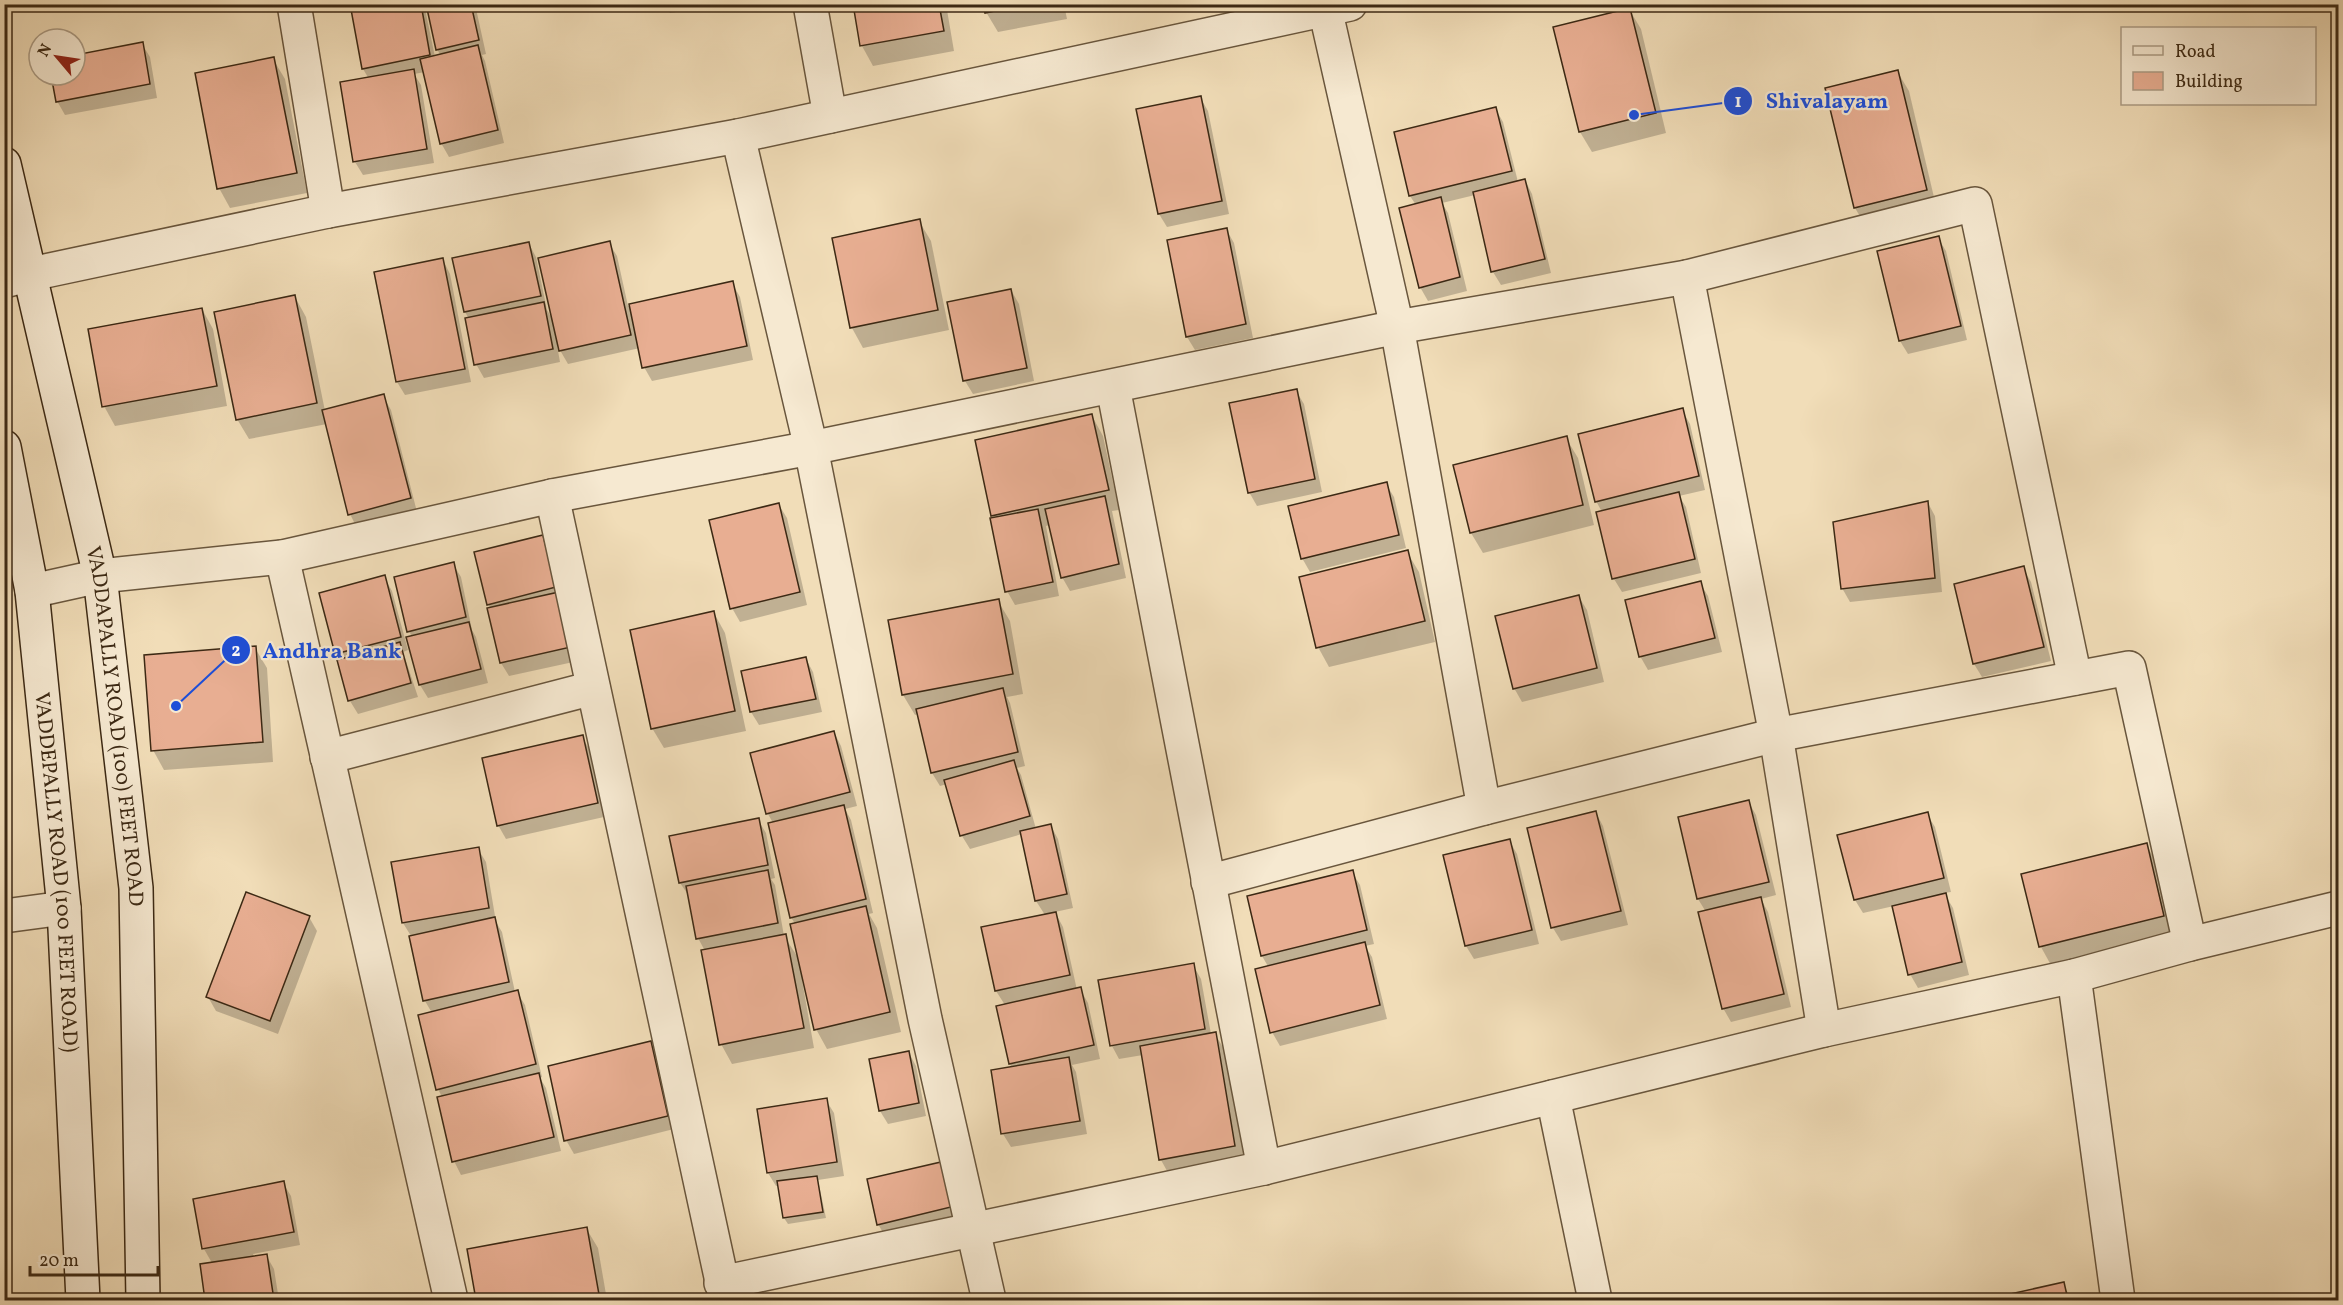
<svg xmlns="http://www.w3.org/2000/svg" width="2343" height="1305" font-family="Vollkorn,serif">
<style>
.shadow{fill:#0003}
.building{fill:#e8ae92;stroke:#3c2914;stroke-width:1.5}
.lines{fill:none;stroke-linecap:round;stroke-linejoin:round}
.street-casing{stroke:#69563d;stroke-width:36}
.secondary-casing{stroke:#3c2914;stroke-width:36}
.street{stroke:#f6e9d1;stroke-width:33}
.secondary{stroke:#f6e9d1;stroke-width:33}
.labels{text-anchor:middle;stroke-width:4.5;stroke-linejoin:round;paint-order:stroke}
.street-label{font-size:21px;fill:#3c2914;stroke:#f6e9d1}
.leader{fill:none;stroke:#1d4ed8;stroke-width:2}
.callout-dot{fill:#1d4ed8;stroke:#f6e9d1;stroke-width:2}
.mark-label{font-size:18px;text-anchor:middle;font-weight:bold;fill:#fff}
.callout-label{font-size:22px;text-anchor:middle;font-weight:bold;fill:#1d4ed8;stroke:#f6e9d1;stroke-width:4.5;stroke-linejoin:round;paint-order:stroke}
</style>
<rect width="100%" height="100%" fill="#f1ddb8"/>
<filter id="stains"><feTurbulence type="fractalNoise" baseFrequency=".00333" numOctaves="4"/><feColorMatrix values="0 0 0 0 .2 0 0 0 0 .09 0 0 0 0 .02 0 0 0 .5 -.17"/></filter>
<radialGradient id="worn" r=".72"><stop offset=".6" stop-color="#630" stop-opacity="0"/><stop offset="1" stop-color="#630" stop-opacity=".3"/></radialGradient>
<g class="shadow">
<path d="M424 4 435 57 441 56 437 49 428 4H475L486 54 482 55 485 61 504 143 449 157 441 143 425 72 414 74 421 85 434 163 363 175 355 162 342 83 369 79 363 69 352 5Z"/>
<path d="M665 4H724L670 13Z"/>
<path d="M855 4H946L954 51 873 66 862 46Z"/>
<path d="M985 4H1064L1067 19 998 32 986 12Z"/>
<path d="M1629 9 1641 29 1666 133 1592 152 1580 132Z"/>
<path d="M142 44 150 57 157 98 65 115 57 101 53 75H75V56Z"/>
<path d="M273 59 285 79 307 193 230 208 219 188Z"/>
<path d="M1897 71 1909 91 1937 210 1867 228 1855 208Z"/>
<path d="M1200 97 1208 111 1229 214 1167 227 1159 214Z"/>
<path d="M1495 108 1503 122 1518 182 1525 180 1532 194 1551 273 1501 285 1493 272 1475 195 1442 203 1448 213 1467 291 1428 301 1420 287 1416 205 1410 196Z"/>
<path d="M919 221 931 241 949 330 863 348 852 328 834 239Z"/>
<path d="M1226 229 1234 243 1253 338 1195 350 1187 337 1169 241Z"/>
<path d="M1938 238 1946 251 1967 340 1908 354 1900 341 1879 252Z"/>
<path d="M609 243 617 256 628 306 732 283 740 297 753 360 652 381 644 367 640 348 568 364 557 345 560 362 484 378 476 364 469 319 465 312 529 244 536 257 547 310 553 320Z"/>
<path d="M443 260 450 274 471 382 405 395 397 382Z"/>
<path d="M1011 290 1019 304 1034 381 973 394 965 381Z"/>
<path d="M295 297 306 317 325 411 383 396 391 410 417 512 357 528 350 514 327 424 249 439 237 419Z"/>
<path d="M202 309 213 329 227 406 115 426 104 406Z"/>
<path d="M1296 391 1304 404 1322 492 1257 506 1249 492Z"/>
<path d="M1682 410 1690 424 1705 490 1679 496 1686 507 1701 573 1622 592 1614 579 1602 512 1596 501Z"/>
<path d="M1092 416 1103 436 1119 510 1112 511 1126 578 1070 591 1062 577 1050 525 1046 526 1059 596 1015 605 1007 591 993 515Z"/>
<path d="M1566 438 1578 458 1594 525 1483 553 1471 533Z"/>
<path d="M1386 484 1394 497 1406 548 1310 572 1302 558Z"/>
<path d="M1928 503 1935 516 1942 592 1850 602 1842 588Z"/>
<path d="M779 505 787 518 807 605 740 622 732 608Z"/>
<path d="M542 537 550 550 578 661 509 676 501 663 489 609H491L488 604Z"/>
<path d="M1407 552 1419 572 1435 642 1329 667 1318 647Z"/>
<path d="M453 564 461 577 472 630 476 637 488 683 428 698 420 685 412 637 409 631Z"/>
<path d="M2023 568 2031 582 2051 661 1982 677 1974 664 1955 585Z"/>
<path d="M384 577 392 591 408 650 403 652 418 697 358 714 350 701 340 661 336 654Z"/>
<path d="M1700 583 1708 596 1722 652 1648 670 1640 656Z"/>
<path d="M1579 597 1587 610 1604 682 1522 702 1514 688Z"/>
<path d="M998 601 1010 621 1023 694 1007 697 1010 703 1025 766 1017 768 1021 775 1036 829 1051 826 1058 839 1073 908 1055 912 1063 927 1077 990 1080 989 1088 1003 1100 1059 1072 1065 1076 1072 1087 1134 1011 1147 1003 1134 993 1071 1012 1068 1010 1064 1005 1005 996 991 983 928 1045 915 1036 901 1022 834 970 849 962 836 947 784 940 786 932 773 918 714 915 715 903 695Z"/>
<path d="M714 613 725 633 746 731 664 748 652 728Z"/>
<path d="M255 648 267 668 273 762 164 770 153 750Z"/>
<path d="M806 659 813 672 822 712 759 725 751 712 743 672Z"/>
<path d="M834 732 841 746 857 806 845 809 851 820 873 913 869 914 877 928 901 1032 827 1049 816 1029 804 979 802 980 814 1048 732 1064 721 1044 705 951 698 938 689 896 680 883 671 837 758 820 766 833 775 878 771 879 775 885 784 936 799 959 795 924 791 917 773 823 768 814 752 754Z"/>
<path d="M582 737 590 750 604 817 506 839 498 825Z"/>
<path d="M1748 801 1756 815 1776 895 1761 899 1768 912 1791 1007 1731 1022 1723 1008 1706 912 1698 899 1680 818Z"/>
<path d="M1596 813 1603 826 1628 925 1561 941 1553 928 1529 829Z"/>
<path d="M1927 814 1935 827 1951 892 1944 893 1953 908 1969 975 1918 988 1910 974 1894 906 1863 913 1855 900Z"/>
<path d="M1509 840 1517 854 1539 944 1474 959 1466 946Z"/>
<path d="M2146 844 2158 865 2175 936 2052 967 2041 947 2023 875Z"/>
<path d="M478 849 486 862 496 922 502 932 515 992H517L525 1005 542 1077 540 1078 546 1088 561 1151 461 1175 454 1161 442 1097 438 1089 432 1013 425 1001 411 936 403 923 393 863Z"/>
<path d="M1352 872 1360 885 1374 944 1365 946 1372 957 1387 1019 1280 1046 1272 1032 1269 968 1262 956 1249 897Z"/>
<path d="M309 917 317 931 278 1034 216 1011 208 997Z"/>
<path d="M1193 965 1201 979 1211 1034H1215L1227 1054 1246 1166 1172 1180 1161 1160 1143 1055 1119 1059 1112 1046Z"/>
<path d="M650 1043 658 1057 674 1129 574 1154 566 1140Z"/>
<path d="M909 1053 916 1066 926 1116 888 1124 880 1111 871 1061Z"/>
<path d="M826 1100 834 1113 844 1176 818 1180 826 1218 788 1224 784 1218 779 1186H776L768 1173Z"/>
<path d="M940 1164 958 1221 886 1238 878 1224Z"/>
<path d="M283 1183 291 1196 300 1245 253 1254 254 1257 266 1255 274 1269 279 1300H207L202 1265 212 1263 204 1249 195 1200Z"/>
<path d="M586 1228 598 1248 607 1300H478L469 1250Z"/>
<path d="M2063 1284 2072 1300H1990Z"/>
</g>
<g class="building">
<path d="M350 4H421L430 55 362 69Z"/>
<path d="M426 4H471L479 40 436 50Z"/>
<path d="M853 4H939L944 31 860 46Z"/>
<path d="M983 4H1028L985 13Z"/>
<path d="M1630 8 1656 113 1579 132 1553 27Z"/>
<path d="M143 42 150 84 56 102 51 75H75V55Z"/>
<path d="M478 45 498 130 440 144 420 59Z"/>
<path d="M274 57 297 173 217 189 195 73Z"/>
<path d="M414 69 427 149 353 162 340 82Z"/>
<path d="M1898 70 1927 190 1854 208 1825 88Z"/>
<path d="M1201 96 1222 201 1158 214 1136 109Z"/>
<path d="M1496 107 1512 171 1409 196 1394 132Z"/>
<path d="M1525 179 1545 259 1491 272 1473 192Z"/>
<path d="M1441 197 1460 277 1419 288 1399 208Z"/>
<path d="M920 219 938 310 850 328 832 238Z"/>
<path d="M1227 228 1246 324 1186 337 1167 240Z"/>
<path d="M1939 236 1961 326 1899 341 1877 251Z"/>
<path d="M610 241 631 335 559 351 538 258Z"/>
<path d="M529 242 541 296 464 312 452 258Z"/>
<path d="M443 258 465 369 396 382 374 272Z"/>
<path d="M733 281 747 346 642 368 629 304Z"/>
<path d="M1011 289 1027 368 963 381 947 302Z"/>
<path d="M295 295 317 403 236 420 214 312Z"/>
<path d="M544 302 553 349 474 365 465 318Z"/>
<path d="M202 308 217 386 102 407 88 329Z"/>
<path d="M1297 389 1315 479 1248 493 1229 403Z"/>
<path d="M384 394 411 498 348 515 322 410Z"/>
<path d="M1683 408 1699 476 1595 502 1578 434Z"/>
<path d="M1092 414 1109 490 991 516 975 440Z"/>
<path d="M1567 436 1583 505 1470 533 1453 465Z"/>
<path d="M1387 482 1399 535 1301 559 1288 506Z"/>
<path d="M1679 492 1695 559 1612 579 1596 512Z"/>
<path d="M1105 496 1119 564 1061 578 1045 509Z"/>
<path d="M1928 501 1935 578 1841 589 1833 522Z"/>
<path d="M779 503 800 592 730 609 709 520Z"/>
<path d="M1038 509 1053 582 1005 592 990 518Z"/>
<path d="M543 535 556 587 487 605 474 552Z"/>
<path d="M1408 550 1425 621 1316 648 1299 577Z"/>
<path d="M454 562 466 617 407 632 394 577Z"/>
<path d="M2024 566 2044 647 1973 664 1954 584Z"/>
<path d="M385 575 401 637 335 654 319 593Z"/>
<path d="M1701 581 1715 638 1639 657 1625 600Z"/>
<path d="M559 592 571 647 500 663 487 608Z"/>
<path d="M1579 595 1597 668 1513 689 1495 616Z"/>
<path d="M999 599 1013 674 902 695 888 620Z"/>
<path d="M714 611 735 711 651 729 630 630Z"/>
<path d="M469 622 481 669 419 685 406 637Z"/>
<path d="M400 642 411 683 348 701 337 660Z"/>
<path d="M256 646 263 742 151 751 144 655Z"/>
<path d="M806 657 816 699 750 712 741 671Z"/>
<path d="M1003 688 1018 752 931 773 916 709Z"/>
<path d="M834 731 850 792 766 814 750 753Z"/>
<path d="M583 735 598 803 497 826 482 758Z"/>
<path d="M1014 760 1030 816 960 836 944 780Z"/>
<path d="M1749 800 1769 882 1697 899 1678 817Z"/>
<path d="M844 805 866 899 790 918 768 823Z"/>
<path d="M1596 811 1621 911 1551 928 1527 828Z"/>
<path d="M1928 812 1944 878 1854 900 1837 835Z"/>
<path d="M759 818 768 865 679 883 669 836Z"/>
<path d="M1051 824 1067 894 1035 901 1020 831Z"/>
<path d="M1510 839 1532 930 1465 946 1443 855Z"/>
<path d="M2147 843 2164 916 2039 947 2021 874Z"/>
<path d="M479 847 489 908 402 923 391 862Z"/>
<path d="M768 870 778 923 696 939 686 886Z"/>
<path d="M1353 870 1367 930 1261 956 1247 896Z"/>
<path d="M246 892 310 916 270 1021 206 997Z"/>
<path d="M1946 893 1962 962 1908 975 1892 906Z"/>
<path d="M1761 897 1784 994 1722 1009 1698 912Z"/>
<path d="M866 906 890 1012 814 1030 790 924Z"/>
<path d="M1056 912 1070 975 995 991 981 927Z"/>
<path d="M495 917 509 982 423 1001 409 936Z"/>
<path d="M786 934 804 1028 719 1045 701 950Z"/>
<path d="M1365 942 1380 1005 1270 1033 1255 969Z"/>
<path d="M1194 963 1205 1029 1110 1046 1098 980Z"/>
<path d="M1081 987 1094 1045 1009 1064 996 1006Z"/>
<path d="M518 990 536 1064 436 1090 418 1015Z"/>
<path d="M1216 1032 1235 1146 1159 1160 1140 1046Z"/>
<path d="M651 1041 668 1116 564 1141 548 1066Z"/>
<path d="M909 1051 919 1103 879 1111 869 1059Z"/>
<path d="M1069 1057 1080 1121 1001 1134 991 1070Z"/>
<path d="M539 1073 554 1137 452 1162 437 1097Z"/>
<path d="M827 1098 837 1162 767 1173 757 1109Z"/>
<path d="M941 1162 951 1207 877 1225 867 1179Z"/>
<path d="M817 1176 823 1212 783 1218 777 1181Z"/>
<path d="M284 1181 294 1232 202 1249 193 1199Z"/>
<path d="M587 1227 600 1300H476L467 1249Z"/>
<path d="M267 1254 274 1300H205L200 1264Z"/>
<path d="M2064 1282 2068 1300H1983Z"/>
</g>
<g class="lines">
<g class="street-casing">
<g id="street">
<path d="M294 4 328 211"/>
<path d="M810 4 830 116"/>
<path d="M1324 4 1397 327 1484 808"/>
<path d="M738 136 811 448 925 1019 989 1300"/>
<path d="M1687 277 1776 735 1824 1030"/>
<path d="M4 281 31 274 328 211 738 136 1350 4"/>
<path d="M1113 387 1264 1168"/>
<path d="M552 496 726 1300"/>
<path d="M282 557 451 1300"/>
<path d="M32 591 100 576 282 557 552 496 811 448 1397 327 1687 277 1975 204 2075 678"/>
<path d="M327 757 593 688"/>
<path d="M1208 882 1484 808 1776 735 2129 668 2190 944"/>
<path d="M4 916 64 908"/>
<path d="M2074 976 2118 1300"/>
<path d="M1553 1097 1595 1300"/>
<path d="M721 1283 1264 1168 1824 1030 2074 976 2190 944 2338 908"/>
</g>
</g>
<g class="secondary-casing">
<g id="secondary">
<path id="s1" d="M4 164 100 576 136 888 143 1300"/>
<path id="s2" d="M4 447 32 591 64 908 83 1300"/>
</g>
</g>
<use href="#street" class="street"/>
<use href="#secondary" class="secondary"/>
</g>
<g class="labels">
<g class="street-label">
<text dy="7" stroke="none"><textPath href="#s1" startOffset="574">VADDAPALLY ROAD (100) FEET ROAD</textPath></text>
<text dy="7" stroke="none"><textPath href="#s2" startOffset="429">VADDEPALLY ROAD (100 FEET ROAD)</textPath></text>
</g>
</g>
<path class="leader" d="M1634 115L1738 101M176 706L236 650"/>
<g class="callout-dot">
<circle cx="1634" cy="115" r="6"/>
<circle cx="176" cy="706" r="6"/>
<circle cx="1738" cy="101" r="15"/>
<circle cx="236" cy="650" r="15"/>
</g>
<g class="mark-label">
<text x="1738" y="107">1</text>
<text x="236" y="656">2</text>
</g>
<g class="callout-label">
<text x="1827" y="108">Shivalayam</text>
<text x="332" y="658">Andhra Bank</text>
</g>
<rect width="2343" height="1305" fill="none" stroke="#f1ddb8" stroke-width="24"/>
<rect x="6" y="6" width="2331" height="1293" fill="none" stroke="#3c2914" stroke-width="3"/>
<rect x="12" y="12" width="2319" height="1281" fill="none" stroke="#3c2914" stroke-width="1.5"/>
<rect x="2121" y="27" width="195" height="78" fill="#f6e9d1" stroke="#ac9c85" stroke-width="1.5"/>
<rect x="2133" y="46" width="30" height="9" fill="#f6e9d1" stroke="#ac9c85" stroke-width="1.5"/>
<text x="2175" y="57" font-size="18" fill="#3c2914">Road</text>
<rect x="2133" y="72" width="30" height="18" fill="#e8ae92" stroke="#ac9c85" stroke-width="1.5"/>
<text x="2175" y="87" font-size="18" fill="#3c2914">Building</text>
<g transform="translate(57 57) rotate(299)"><circle r="28" fill="#f6e9d1" stroke="#ac9c85" stroke-width="1.5"/>
<path d="M0-4.5L10 22L0 15L-10 22Z" fill="#8f2418"/>
<text y="-9" font-size="16" font-weight="bold" text-anchor="middle" fill="#3c2914">N</text>
</g>
<path d="M30 1266v9h128v-9" fill="none" stroke="#3c2914" stroke-width="3"/>
<text x="39" y="1266" font-size="18" fill="#3c2914" stroke="#f6e9d1" stroke-width="4.5" paint-order="stroke">20 m</text>
<rect width="100%" height="100%" filter="url(#stains)"/>
<rect width="100%" height="100%" fill="url(#worn)"/>
</svg>
